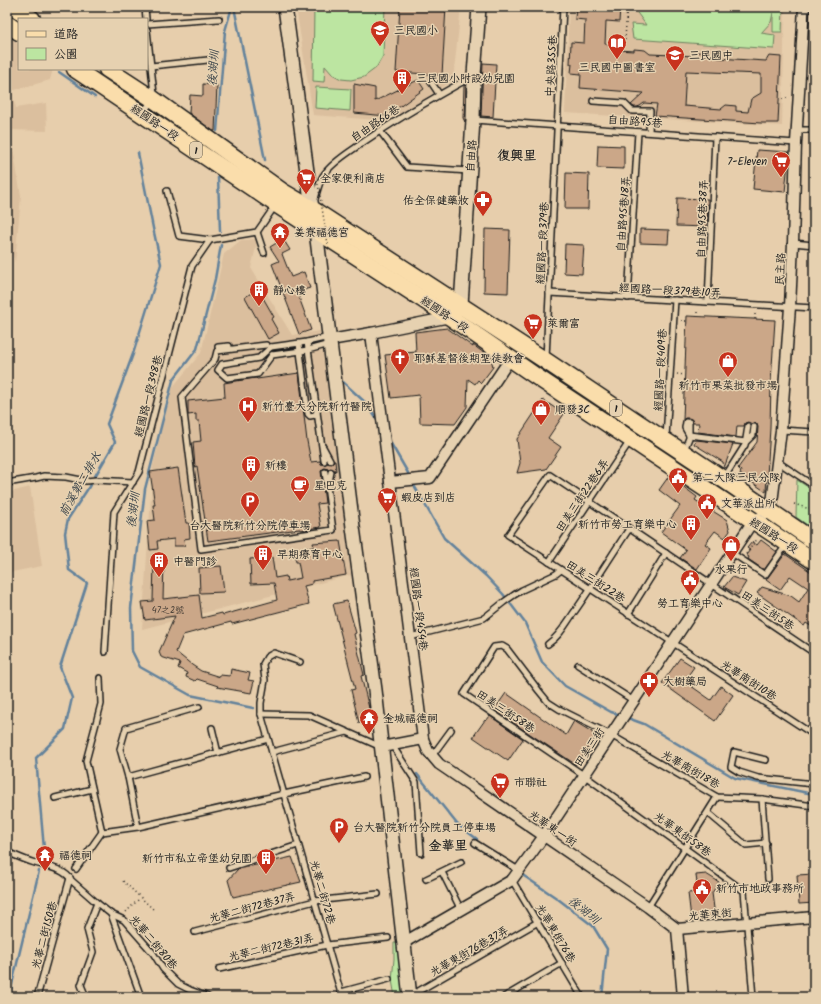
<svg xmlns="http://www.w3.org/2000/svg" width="821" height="1004" font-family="Kalam,'LXGW WenKai TC',sans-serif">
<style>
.built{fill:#dbbf9e}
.green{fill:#bce5a1;stroke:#6c805e}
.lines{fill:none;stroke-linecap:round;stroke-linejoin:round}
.stream{stroke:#63829b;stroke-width:2.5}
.building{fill:#cba788;stroke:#1c1c1c;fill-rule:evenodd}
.service-casing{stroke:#1c1c1c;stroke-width:8}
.minor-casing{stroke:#1c1c1c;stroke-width:13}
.tertiary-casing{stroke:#1c1c1c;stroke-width:16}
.primary-casing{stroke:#1c1c1c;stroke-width:19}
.path{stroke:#1c1c1c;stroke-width:1.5;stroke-dasharray:1 3;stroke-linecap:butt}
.service{stroke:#e6d1b0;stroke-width:5}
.minor{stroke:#e6d1b0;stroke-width:10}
.tertiary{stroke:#e6d1b0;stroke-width:13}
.primary{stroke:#faddab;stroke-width:16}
.path-bridge{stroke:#1c1c1c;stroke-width:1.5;stroke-dasharray:1 3;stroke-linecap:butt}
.labels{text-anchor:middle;stroke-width:3;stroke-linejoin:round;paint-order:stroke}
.number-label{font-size:9px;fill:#483f37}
.shield{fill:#e6d1b0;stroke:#595248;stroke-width:1}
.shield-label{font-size:10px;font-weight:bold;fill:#1c1c1c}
.poi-label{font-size:11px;fill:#1c1c1c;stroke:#e6d1b0;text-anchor:start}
.street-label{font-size:11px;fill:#1c1c1c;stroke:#e6d1b0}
.water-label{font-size:12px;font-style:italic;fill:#343e46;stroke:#e6d1b0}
.quarter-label{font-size:13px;font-weight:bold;fill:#1c1c1c;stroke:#e6d1b0}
</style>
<rect width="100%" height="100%" fill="#e7ceac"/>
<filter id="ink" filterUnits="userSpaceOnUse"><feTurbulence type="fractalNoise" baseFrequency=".025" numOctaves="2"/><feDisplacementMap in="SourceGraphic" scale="8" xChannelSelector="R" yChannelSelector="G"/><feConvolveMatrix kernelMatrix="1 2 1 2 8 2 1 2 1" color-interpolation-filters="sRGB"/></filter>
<g filter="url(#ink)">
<g class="built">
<path d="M296 7H461L453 80 390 121 313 115Z"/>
<path d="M569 7H785L782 126 565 113Z"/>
<path d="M7 36 19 44V69H53L50 80 11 91 16 108 46 103 47 131 10 130 21 196 15 262 7 236Z"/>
<path d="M258 239 251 268 292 335 320 331 351 575 142 629 153 466 171 389 201 353 224 254 241 240Z"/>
<path d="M30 487 42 566 7 573V493Z"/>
</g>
<g class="green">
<path d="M314 7H385L383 56 376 68 364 77 351 80 341 79 332 74 325 66 324 82 313 81Z"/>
<path d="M635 7H772L773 8V7H783L782 32H773V13L771 22 761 33 775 35 774 49 633 39 631 24 646 25 635 10Z"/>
<path d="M316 87 351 89 350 111 315 108Z"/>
<path d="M797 480 814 491V530L796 517Z"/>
<path d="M394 943H400L406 997H395L392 980 394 959Z"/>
</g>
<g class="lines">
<g class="stream">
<path d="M234 7 265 160"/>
<path d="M59 72 95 97"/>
<path d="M217 131 225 31 232 7"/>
<path d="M218 177 220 231"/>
<path d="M221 245 215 279 197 349 173 380 145 489 131 608 132 651 140 667 190 695 253 708"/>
<path d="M343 382 367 404 376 418"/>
<path d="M390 442 408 473"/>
<path d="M415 487 444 538 486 576 503 594 525 623 542 662 565 686 611 712 621 715"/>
<path d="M625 717 644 724 735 778 808 793H814"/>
<path d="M417 774 457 824 477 839"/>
<path d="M42 857 44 849 36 758 65 729 72 698 60 667 87 583 69 570 65 533 68 519 87 490 115 442 107 424 133 354 161 264 153 228 138 153"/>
<path d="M524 876 558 899 593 926 607 949 602 997"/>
<path d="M9 997 39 871"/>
</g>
</g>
<g class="building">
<path d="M400 7H446L442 75 396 72Z"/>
<path d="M576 7H620L619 22 606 21 605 44 615 45V50L634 51V49L645 50 650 54 696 56V52L718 53V58L766 61 769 56 781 57 778 123H761L655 116 657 104 644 103 640 106 637 107H634L631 105 644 93 580 88 581 74 571 73 572 64H570L571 42 584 43 585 20 575 19ZM686 71 761 74V93L751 99 748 112 736 111V106L726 105 721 109 684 106Z"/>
<path d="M483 63 496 64 493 117 481 116Z"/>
<path d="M418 80 424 89 387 116 354 113V84L375 88V101Z"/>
<path d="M203 84 217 85 215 131H213L189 113 190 95 203 96Z"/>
<path d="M464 85H466L465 122 463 118Z"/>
<path d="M598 145 624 146V169L597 168Z"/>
<path d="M757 150 789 152 785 192 753 189Z"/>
<path d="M566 173 589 174 588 209H565Z"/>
<path d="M677 198 708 199 707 227 676 226Z"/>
<path d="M485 229 510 230 508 293 484 292Z"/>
<path d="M640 229 669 230 668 244 640 243Z"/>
<path d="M283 239 290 250 282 254 291 277 304 272 310 288 297 292 311 330 299 334 272 264 279 261 270 247Z"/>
<path d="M565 244 584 245 582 274 564 273Z"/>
<path d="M258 289 274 317 271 319 279 333 268 339 245 297Z"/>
<path d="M687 316 775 320 771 382 770 428 766 492 740 474 741 471 738 468 757 442 758 427 757 424 754 423 751 424 748 422 745 423 744 426H737L736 437 698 432 699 423H693L692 420 689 418H685L683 420Z"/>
<path d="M447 328 473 347V345L491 358 493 367 481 383 478 380 475 384 468 379 467 407 455 424 420 423 419 395 391 398 385 355 416 352 415 332Z"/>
<path d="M299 373 307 441 311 462 320 461 321 464 324 465 327 463 332 464 334 460H335L336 471 331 468 328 469 324 468 321 471 325 503 317 504 321 527 300 530V529L208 541 197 466 195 467 193 442 201 441 199 421H196V414L188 415V401L225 397 224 383 230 382 256 378 257 379Z"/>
<path d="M543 400 564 414 548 438 561 447 546 469 517 473 520 463 517 439Z"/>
<path d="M696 440 733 444 724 468 723 462 694 444Z"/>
<path d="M178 468 186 523H189L190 538 184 539 185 546H174V539L157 541 158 549 150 550 147 521 155 520 153 505H155L150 472Z"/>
<path d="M669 476 697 497 695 500 727 520 730 531 725 538 715 531 705 544 711 548 697 569 680 558 686 550 661 532 680 506 659 490Z"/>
<path d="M761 540 777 552 764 570 748 559 749 557 746 555 750 550 747 548 752 542 757 545Z"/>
<path d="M340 541 346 575 312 581V584L304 586 309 604 232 624 231 622 183 635 176 652 192 665 201 671 220 677V675L230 676 231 669 250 673 248 680 254 681 251 693 217 687 218 686 197 679 195 681 186 677 187 673 178 668 180 663 161 657 159 652 175 616 145 620 142 602 153 601 154 562H164L163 599 199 595 202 618 222 613 223 615 277 600 274 583 251 584 250 559 272 557 275 578 286 576 287 581 301 578 298 562H296L294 550 314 547 313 543Z"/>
<path d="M785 554 814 574V628L806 623 804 626 757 593 762 587 791 596 799 602 808 588 790 576 780 590 766 580Z"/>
<path d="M221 566 224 592 200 593 199 568Z"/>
<path d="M732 577 746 582 738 595 724 587Z"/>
<path d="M347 601 356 633 354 634 364 675 361 676 369 708 370 720 359 723 351 690 355 689 333 604Z"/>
<path d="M680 658 694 667 684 681 711 700 721 686 733 695 715 721 662 683Z"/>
<path d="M506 693 566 735 574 721 592 732 595 738 577 764H575L494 710Z"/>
<path d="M490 716 523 739 508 761 473 737 485 720 486 721Z"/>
<path d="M292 857 301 882 233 897 228 880 238 869Z"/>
<path d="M706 874 719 882 712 893 715 916 691 918 688 893 698 892 696 875Z"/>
<path d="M814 874V903L799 904 797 875Z"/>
</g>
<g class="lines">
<g class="service-casing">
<g id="service">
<path d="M145 7 146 19"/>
<path d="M147 24 219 19"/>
<path d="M151 66 208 60"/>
<path d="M431 82 439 94"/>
<path d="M593 101 624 103 632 111H650L649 132"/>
<path d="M143 113 153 99 154 94 147 30"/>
<path d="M474 120 796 143"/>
<path d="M797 130H814"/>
<path d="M380 131 407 167 469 171"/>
<path d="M167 191 179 236 210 240"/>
<path d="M315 199C317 192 319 182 323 176 329 166 346 154 355 148 393 121 433 98 473 76"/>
<path d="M257 232 264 253"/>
<path d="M793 243 814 245"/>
<path d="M549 293 814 308"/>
<path d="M628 298 638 132"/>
<path d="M708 302 715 137"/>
<path d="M307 342 324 461"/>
<path d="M299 344 308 414 310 416 315 415 317 412"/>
<path d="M266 345 217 351 215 359 182 397 201 549 333 530 325 472"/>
<path d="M218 347 229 346"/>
<path d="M271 347 259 358 222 364 218 370 227 378 258 374 272 355"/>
<path d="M271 347 307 342 325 338 330 340 326 345 308 350 272 355"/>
<path d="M546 358 563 7"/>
<path d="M686 422 685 428 689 435 746 442 753 435 754 427"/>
<path d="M781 430 814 432"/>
<path d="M666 437 675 300"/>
<path d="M323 447 330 460"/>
<path d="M684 450 689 438V422"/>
<path d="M778 462 814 486"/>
<path d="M724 478 745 445 748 426"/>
<path d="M7 483 36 478 44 476 66 477 86 481 96 480 133 482"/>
<path d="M328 487 331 472"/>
<path d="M732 553 765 575 786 545"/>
<path d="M549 562 630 441"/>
<path d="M628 614 666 553"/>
<path d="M410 637 484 618 504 602 514 595 522 590 556 574 561 570"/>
<path d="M548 644C560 636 567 622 575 611 594 584 611 556 629 529"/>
<path d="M105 652 114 512 139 472 192 266 210 240 257 232 275 206"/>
<path d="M814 653 550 475 508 535 814 735"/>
<path d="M300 662 274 653 267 657 263 664 265 680 261 703V714L342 997"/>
<path d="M578 665 634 701"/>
<path d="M100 678 101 704 86 761 102 832"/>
<path d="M261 714 309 715 381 747"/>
<path d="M212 728 218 753"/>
<path d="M392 745 416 782 421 853"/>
<path d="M272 752 347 732"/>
<path d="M432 756 451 730"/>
<path d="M766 760 734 752 731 767 739 772 758 778 814 784"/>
<path d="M128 777 268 739"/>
<path d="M55 798 92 789"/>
<path d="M762 799 768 879"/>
<path d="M708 813 746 845 766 843"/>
<path d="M138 827 128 777 120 749 126 728 199 707"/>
<path d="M475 843 520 871"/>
<path d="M7 852C16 856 25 860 35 863 48 867 64 868 72 881L97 903 111 914 124 920 153 953 163 969 178 984 190 990 206 996 208 997"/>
<path d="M229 868 298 845"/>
<path d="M76 869 102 832 138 827 284 794 364 777"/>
<path d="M442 872 461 910"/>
<path d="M426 879 461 862"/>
<path d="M512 880 582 997"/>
<path d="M648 907 717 797"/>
<path d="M111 914 141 997"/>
<path d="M195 932 315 901 378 894"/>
<path d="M219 969 327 945 388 938"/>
<path d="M341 992 389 979"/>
<path d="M410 996 538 922"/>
<path d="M37 997 70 878"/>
<path d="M86 997 81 985 93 952 87 929 97 903"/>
<path d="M504 997 562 963"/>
<path d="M753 997 744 891 585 776 464 694 494 647 502 646 507 649 539 691 548 702 559 709 611 735 717 797 762 799 814 806"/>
</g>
</g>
<g class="minor-casing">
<g id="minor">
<path d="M371 333 423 739 428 751 439 764 648 907 677 929"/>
<path d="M330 340 371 333 450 317"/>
<path d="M390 482 430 478 510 359"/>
<path d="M382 747 423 739"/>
<path d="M677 929 814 917"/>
<path d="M677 929 683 997"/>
<path d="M403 943 512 880 544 836 753 521 771 511 781 430 790 307 793 243 796 143 804 7"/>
</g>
</g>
<g class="tertiary-casing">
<g id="tertiary">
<path d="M285 7 312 209 316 231 353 527 375 690 410 997"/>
<path d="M455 312 461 305 473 120 474 75 479 7"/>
</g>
</g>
<g class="primary-casing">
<g id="primary">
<path d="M14 7 32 19"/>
<path d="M7 24 19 32"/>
<path d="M75 69 279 206 450 317 537 377 814 561"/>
<path d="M107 69 153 99 283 192 312 209 546 361 640 424 723 479 814 541"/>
</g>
</g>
<g class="path">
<path d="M625 40 627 7"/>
<path d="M782 98H790"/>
<path d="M697 317V309"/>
<path d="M755 319V311"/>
<path d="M681 321H687"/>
<path d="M677 374 685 375"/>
<path d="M794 504 813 510"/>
<path d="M746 554 758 538"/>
<path d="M123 881 154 910"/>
<path d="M126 912 140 898"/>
<path d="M321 997 335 993"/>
</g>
<use href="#service" class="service"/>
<use href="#minor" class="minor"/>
<use href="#tertiary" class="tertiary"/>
<use href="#primary" class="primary"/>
<path class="path-bridge" d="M318 184 328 244"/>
</g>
</g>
<defs>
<g id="school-pin" transform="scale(1)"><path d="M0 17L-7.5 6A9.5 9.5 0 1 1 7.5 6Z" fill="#c8321e" stroke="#e6d1b0"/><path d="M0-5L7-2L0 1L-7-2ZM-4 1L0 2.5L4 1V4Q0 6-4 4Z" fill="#fff"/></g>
<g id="library-pin" transform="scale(1)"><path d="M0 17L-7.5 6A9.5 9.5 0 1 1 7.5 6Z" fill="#c8321e" stroke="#e6d1b0"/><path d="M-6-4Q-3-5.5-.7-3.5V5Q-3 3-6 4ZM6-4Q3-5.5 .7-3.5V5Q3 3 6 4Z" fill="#fff"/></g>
<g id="building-pin" transform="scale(1)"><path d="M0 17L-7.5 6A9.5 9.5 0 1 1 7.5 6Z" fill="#c8321e" stroke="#e6d1b0"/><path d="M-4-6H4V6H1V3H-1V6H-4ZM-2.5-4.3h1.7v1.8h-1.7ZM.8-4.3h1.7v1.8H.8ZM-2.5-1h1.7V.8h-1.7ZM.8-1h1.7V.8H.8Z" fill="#fff"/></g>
<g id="supermarket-pin" transform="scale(1)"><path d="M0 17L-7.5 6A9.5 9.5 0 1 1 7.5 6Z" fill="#c8321e" stroke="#e6d1b0"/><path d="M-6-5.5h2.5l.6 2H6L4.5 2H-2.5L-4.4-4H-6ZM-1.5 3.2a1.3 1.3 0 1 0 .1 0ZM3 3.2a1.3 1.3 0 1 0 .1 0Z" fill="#fff"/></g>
<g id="pharmacy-pin" transform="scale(1)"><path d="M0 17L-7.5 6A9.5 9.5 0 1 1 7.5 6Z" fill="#c8321e" stroke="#e6d1b0"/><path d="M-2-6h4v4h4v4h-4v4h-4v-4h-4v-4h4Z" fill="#fff"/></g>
<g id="temple-pin" transform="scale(1)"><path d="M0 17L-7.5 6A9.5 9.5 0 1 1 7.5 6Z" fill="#c8321e" stroke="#e6d1b0"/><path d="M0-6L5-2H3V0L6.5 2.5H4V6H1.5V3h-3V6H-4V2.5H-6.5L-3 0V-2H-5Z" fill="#fff"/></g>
<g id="church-pin" transform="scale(1)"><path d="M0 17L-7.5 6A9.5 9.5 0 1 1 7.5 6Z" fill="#c8321e" stroke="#e6d1b0"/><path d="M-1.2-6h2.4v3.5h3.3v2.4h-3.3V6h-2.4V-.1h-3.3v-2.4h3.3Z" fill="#fff"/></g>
<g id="shop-pin" transform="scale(1)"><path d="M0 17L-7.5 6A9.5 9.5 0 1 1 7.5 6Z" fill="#c8321e" stroke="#e6d1b0"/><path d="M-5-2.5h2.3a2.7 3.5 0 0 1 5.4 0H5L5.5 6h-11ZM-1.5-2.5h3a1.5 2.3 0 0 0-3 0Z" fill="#fff"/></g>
<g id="hospital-pin" transform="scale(1)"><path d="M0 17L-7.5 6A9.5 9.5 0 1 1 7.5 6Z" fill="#c8321e" stroke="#e6d1b0"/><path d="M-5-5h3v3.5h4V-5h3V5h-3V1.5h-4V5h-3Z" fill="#fff"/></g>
<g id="civic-pin" transform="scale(1)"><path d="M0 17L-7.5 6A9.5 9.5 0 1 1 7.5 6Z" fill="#c8321e" stroke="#e6d1b0"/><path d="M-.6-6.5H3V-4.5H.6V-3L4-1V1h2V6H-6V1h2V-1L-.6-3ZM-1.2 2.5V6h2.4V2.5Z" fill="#fff"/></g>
<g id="cafe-pin" transform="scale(1)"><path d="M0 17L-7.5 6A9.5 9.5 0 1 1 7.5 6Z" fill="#c8321e" stroke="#e6d1b0"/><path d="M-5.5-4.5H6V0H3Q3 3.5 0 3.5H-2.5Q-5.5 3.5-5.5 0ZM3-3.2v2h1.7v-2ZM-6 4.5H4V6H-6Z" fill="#fff"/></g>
<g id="parking-pin" transform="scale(1)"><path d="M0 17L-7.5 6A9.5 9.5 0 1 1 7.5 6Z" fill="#c8321e" stroke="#e6d1b0"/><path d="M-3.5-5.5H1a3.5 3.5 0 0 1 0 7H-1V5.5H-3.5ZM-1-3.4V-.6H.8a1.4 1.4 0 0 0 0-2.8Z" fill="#fff"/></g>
</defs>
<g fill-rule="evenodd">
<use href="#school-pin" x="380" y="30"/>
<use href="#library-pin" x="617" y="43"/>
<use href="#school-pin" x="675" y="55"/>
<use href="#building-pin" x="402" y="78"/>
<use href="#supermarket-pin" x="781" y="161"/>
<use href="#supermarket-pin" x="306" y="178"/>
<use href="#pharmacy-pin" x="483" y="200"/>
<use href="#temple-pin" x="280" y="232"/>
<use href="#building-pin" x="259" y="290"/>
<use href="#supermarket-pin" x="533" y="323"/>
<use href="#church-pin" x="400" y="358"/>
<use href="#shop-pin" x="728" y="361"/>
<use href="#hospital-pin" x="248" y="406"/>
<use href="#shop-pin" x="541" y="409"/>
<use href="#building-pin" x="251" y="465"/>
<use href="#civic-pin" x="678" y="477"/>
<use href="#cafe-pin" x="300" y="485"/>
<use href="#supermarket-pin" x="387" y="497"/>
<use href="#parking-pin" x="250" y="501"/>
<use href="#civic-pin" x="707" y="503"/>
<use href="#building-pin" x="691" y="524"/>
<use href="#shop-pin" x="731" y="545"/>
<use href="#building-pin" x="263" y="554"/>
<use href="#building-pin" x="159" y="561"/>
<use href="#civic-pin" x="690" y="579"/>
<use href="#pharmacy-pin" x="649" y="681"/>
<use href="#temple-pin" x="369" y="718"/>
<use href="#supermarket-pin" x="500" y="782"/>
<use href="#parking-pin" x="339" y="827"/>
<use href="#temple-pin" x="45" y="855"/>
<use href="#building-pin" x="266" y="858"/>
<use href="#civic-pin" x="702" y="888"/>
</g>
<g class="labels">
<g class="number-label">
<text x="168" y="613">47之2號</text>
</g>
<g class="shield">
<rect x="190" y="142" width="12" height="16" rx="3"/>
<rect x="610" y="400" width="12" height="16" rx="3"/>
</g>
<g class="shield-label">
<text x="196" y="154">1</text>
<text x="616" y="412">1</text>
</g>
<g class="poi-label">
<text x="394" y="34">三民國小</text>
<text x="689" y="59">三民國中</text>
<text x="617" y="71" text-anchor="middle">三民國中圖書室</text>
<text x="416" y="82">三民國小附設幼兒園</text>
<text x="767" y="165" text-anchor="end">7-Eleven</text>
<text x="320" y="182">全家便利商店</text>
<text x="469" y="204" text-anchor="end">佑全保健藥妝</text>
<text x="294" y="236">姜寮福德宮</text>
<text x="273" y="294">靜心樓</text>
<text x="547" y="327">萊爾富</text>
<text x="414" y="362">耶穌基督後期聖徒教會</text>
<text x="728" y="389" text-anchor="middle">新竹市果菜批發市場</text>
<text x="262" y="410">新竹臺大分院新竹醫院</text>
<text x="555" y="413">順發3C</text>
<text x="265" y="469">新樓</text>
<text x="692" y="481">第二大隊三民分隊</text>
<text x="314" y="489">星巴克</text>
<text x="401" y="501">蝦皮店到店</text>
<text x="721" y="507">文華派出所</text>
<text x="677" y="528" text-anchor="end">新竹市勞工育樂中心</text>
<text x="250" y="529" text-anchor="middle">台大醫院新竹分院停車場</text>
<text x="277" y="558">早期療育中心</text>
<text x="173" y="565">中醫門診</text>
<text x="731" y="573" text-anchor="middle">水果行</text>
<text x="690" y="607" text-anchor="middle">勞工育樂中心</text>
<text x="663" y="685">大樹藥局</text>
<text x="383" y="722">金城福德祠</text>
<text x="514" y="786">市聯社</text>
<text x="353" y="831">台大醫院新竹分院員工停車場</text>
<text x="59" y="859">福德祠</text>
<text x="252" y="862" text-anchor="end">新竹市私立帝堡幼兒園</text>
<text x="716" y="892">新竹市地政事務所</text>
</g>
<g class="street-label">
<text transform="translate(551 66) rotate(-87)" y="4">中央路355巷</text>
<text transform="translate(635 121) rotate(4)" y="4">自由路95巷</text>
<text transform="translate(155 122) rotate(34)" y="4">經國路一段</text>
<text transform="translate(375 123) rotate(-34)" y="4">自由路66巷</text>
<text transform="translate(471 156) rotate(-86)" y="4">自由路</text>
<text transform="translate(623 214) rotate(-86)" y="4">自由路95巷18弄</text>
<text transform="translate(702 219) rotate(-88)" y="4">自由路95巷38弄</text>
<text transform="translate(542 243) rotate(-87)" y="4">經國路一段379巷</text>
<text transform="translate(780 269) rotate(-87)" y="4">民主路</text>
<text transform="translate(670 290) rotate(3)" y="4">經國路一段379巷10弄</text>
<text transform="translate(445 314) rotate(34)" y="4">經國路一段</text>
<text transform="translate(660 370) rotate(-87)" y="4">經國路一段409巷</text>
<text transform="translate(148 396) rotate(-76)" y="4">經國路一段398巷</text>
<text transform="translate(582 495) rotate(-56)" y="4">田美三街22巷6弄</text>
<text transform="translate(774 535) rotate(33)" y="4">經國路一段</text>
<text transform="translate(596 581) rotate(33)" y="4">田美三街22巷</text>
<text transform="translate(419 609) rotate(83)" y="4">經國路一段454巷</text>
<text transform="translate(768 610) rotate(34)" y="4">田美三街5巷</text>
<text transform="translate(749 680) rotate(33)" y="4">光華南街10巷</text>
<text transform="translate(506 711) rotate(34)" y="4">田美三街58巷</text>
<text transform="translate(589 747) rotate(-56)" y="4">田美三街</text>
<text transform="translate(691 769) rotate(30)" y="4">光華南街18巷</text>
<text transform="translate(553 828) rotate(34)" y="4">光華東一街</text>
<text transform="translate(683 834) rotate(36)" y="4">光華東街58巷</text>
<text transform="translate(323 892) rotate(74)" y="4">光華二街72巷</text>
<text transform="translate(252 907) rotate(-15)" y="4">光華二街72巷37弄</text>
<text transform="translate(710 914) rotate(-5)" y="4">光華東街</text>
<text transform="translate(556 933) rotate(59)" y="4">光華東街76巷</text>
<text transform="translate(44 935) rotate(-75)" y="4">光華二街150巷</text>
<text transform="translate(154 942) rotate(50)" y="4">光華二街80巷</text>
<text transform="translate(271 947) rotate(-13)" y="4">光華二街72巷31弄</text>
<text transform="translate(469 951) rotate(-30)" y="4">光華東街76巷37弄</text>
</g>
<g class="water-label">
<text transform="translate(213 68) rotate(-86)" y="4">後湖圳</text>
<text transform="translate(80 484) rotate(-60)" y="4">前溪第二排水</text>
<text transform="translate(133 510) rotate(-83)" y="4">後湖圳</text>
<text transform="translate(584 910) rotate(39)" y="4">後湖圳</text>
</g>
<g class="quarter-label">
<text x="517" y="160">復興里</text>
<text x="448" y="850">金華里</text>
</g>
</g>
<rect width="821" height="1004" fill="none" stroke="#e6d1b0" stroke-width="24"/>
<rect x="12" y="12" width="797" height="980" fill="none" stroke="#1c1c1c" stroke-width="1.5" filter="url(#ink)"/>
<rect x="18" y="18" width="130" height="52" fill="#e6d1b0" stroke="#958975"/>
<rect x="26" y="31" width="20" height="6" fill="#faddab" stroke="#958975"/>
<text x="54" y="38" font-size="12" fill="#1c1c1c">道路</text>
<rect x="26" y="48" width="20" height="12" fill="#bce5a1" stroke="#958975"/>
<text x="54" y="58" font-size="12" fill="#1c1c1c">公園</text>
</svg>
